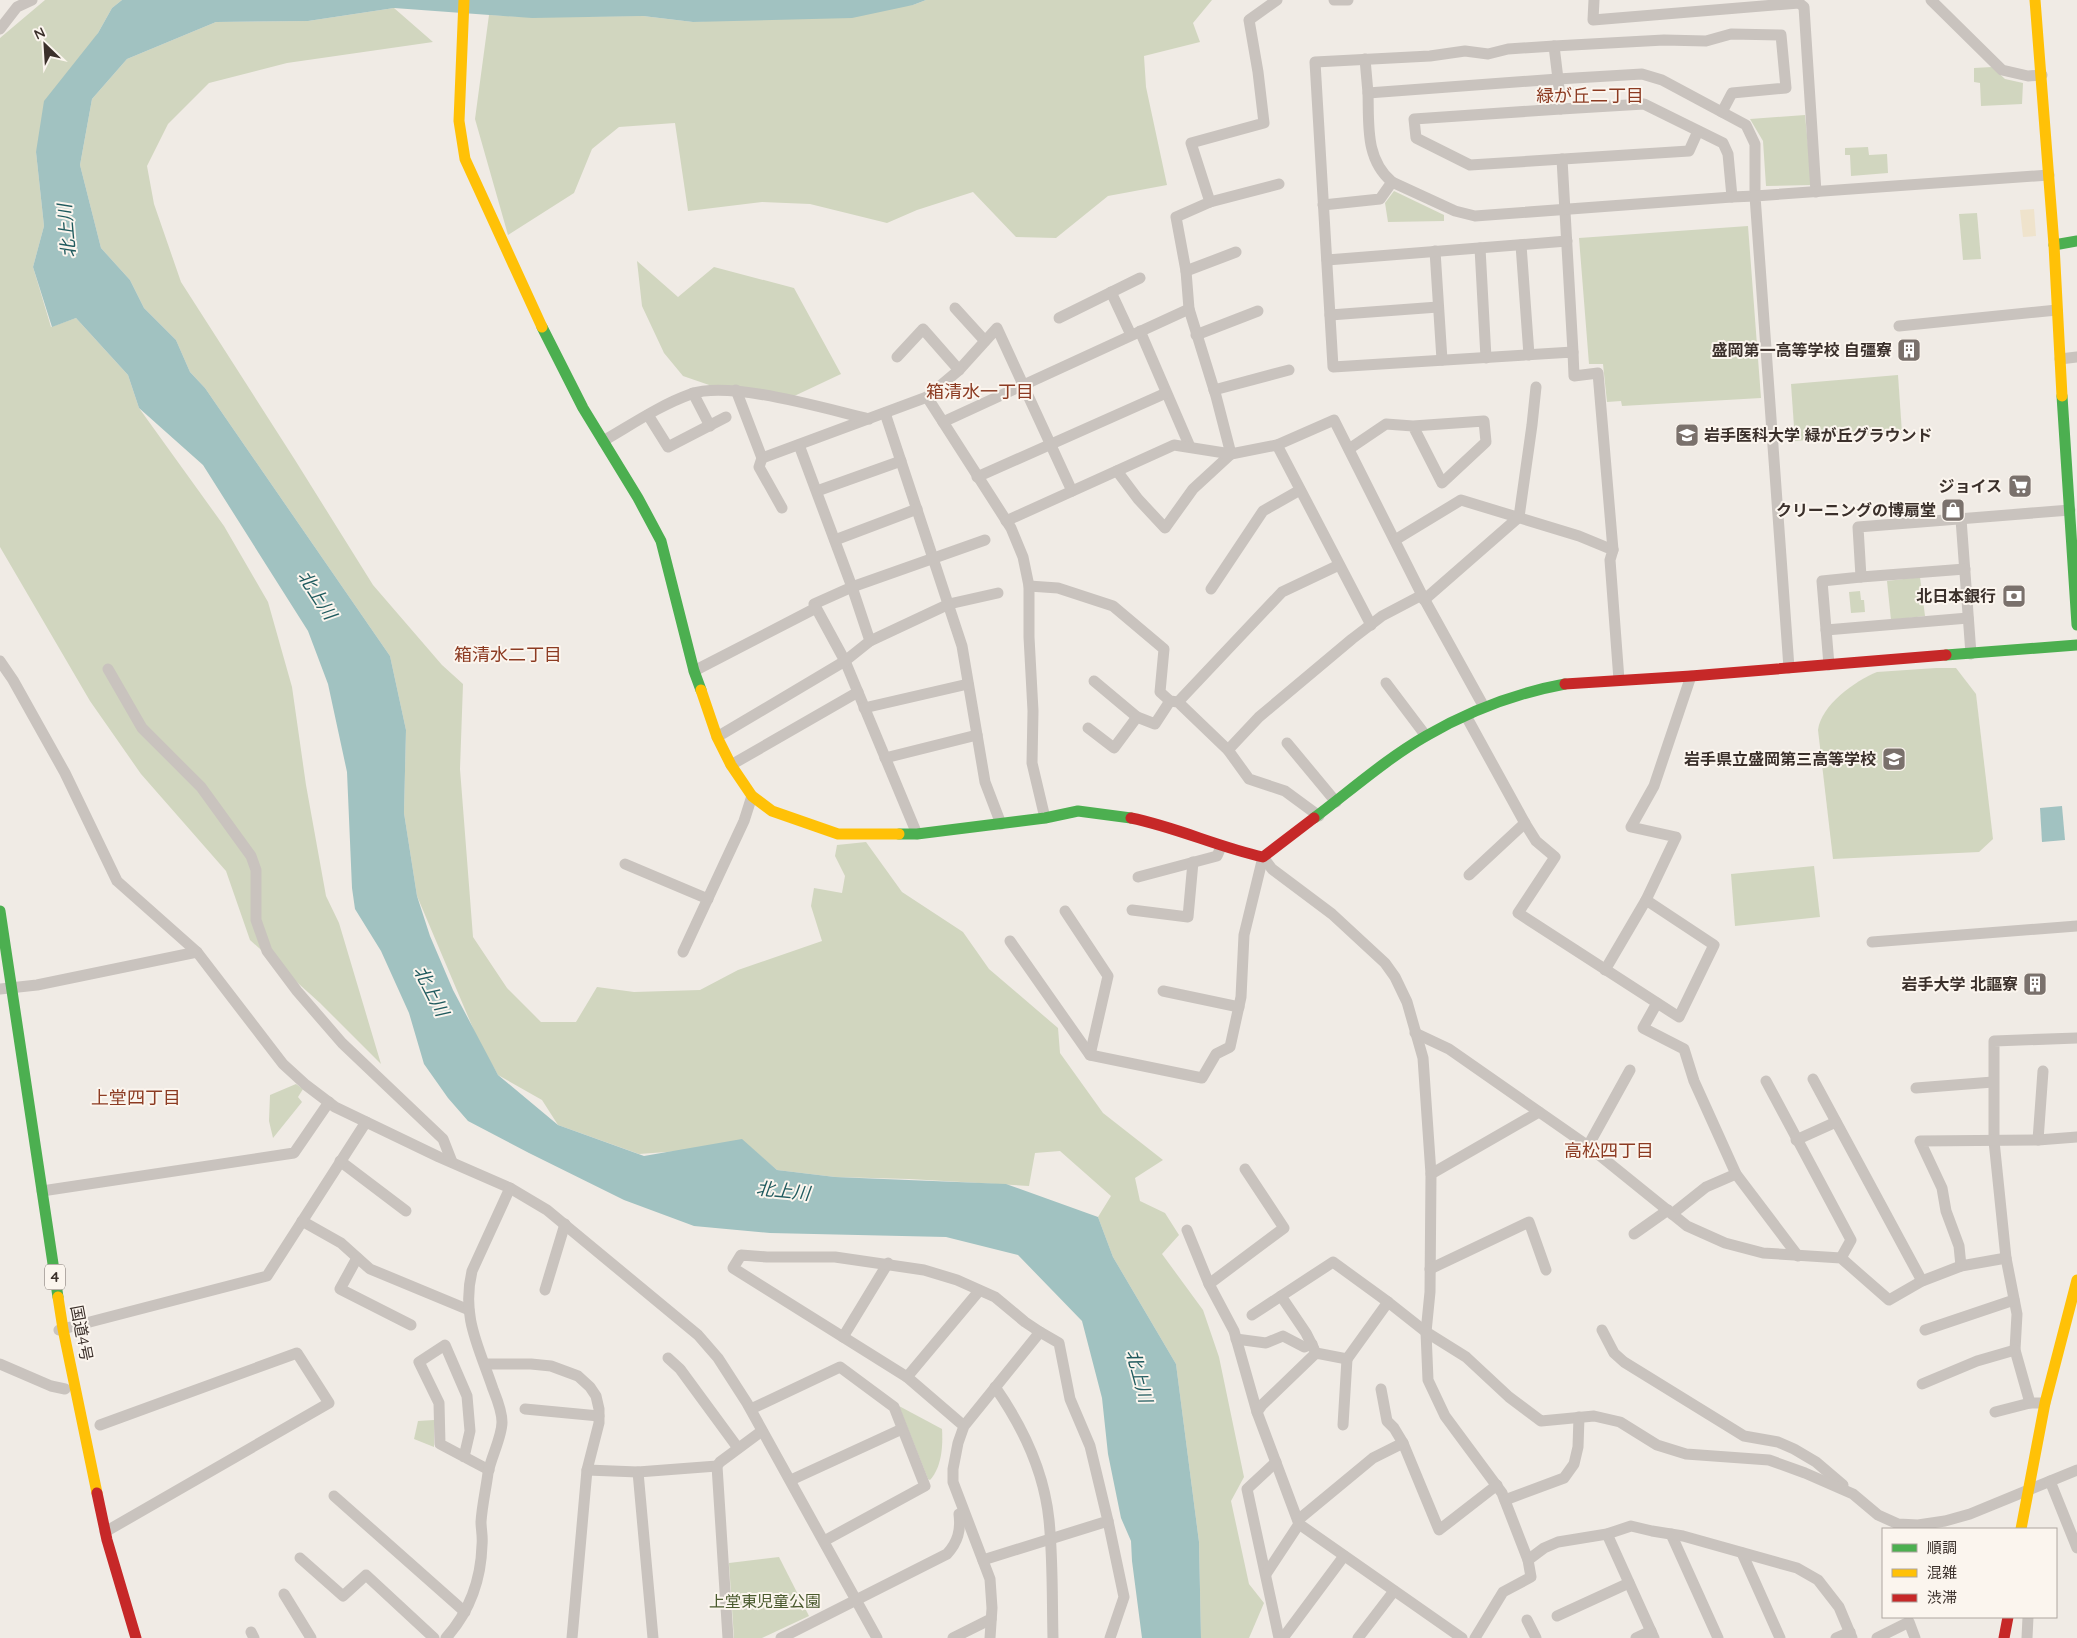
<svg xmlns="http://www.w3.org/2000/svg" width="2077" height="1638" font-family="Quicksand,'Noto Sans JP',sans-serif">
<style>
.green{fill:#d1d6bf}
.sand{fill:#efe3cc}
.water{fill:#a1c2c1}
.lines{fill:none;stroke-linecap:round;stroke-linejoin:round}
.street{stroke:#c9c3be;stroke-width:11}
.fast{stroke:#4caf50;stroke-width:11}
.slow{stroke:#ffc107;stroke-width:11}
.jam{stroke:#c62828;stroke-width:11}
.labels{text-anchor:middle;stroke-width:4;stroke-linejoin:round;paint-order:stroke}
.shield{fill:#fbf5ee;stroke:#756b66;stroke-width:1}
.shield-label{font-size:15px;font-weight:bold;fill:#3b302b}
.poi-label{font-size:16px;font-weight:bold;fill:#3b302b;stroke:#fbf5ee;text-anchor:end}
.street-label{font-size:16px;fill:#3b302b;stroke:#fbf5ee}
.park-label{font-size:16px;fill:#4a5a2e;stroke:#fbf5ee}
.neighbourhood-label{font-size:18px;fill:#8c3b22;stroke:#fbf5ee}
.water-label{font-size:18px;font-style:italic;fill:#1f5a5e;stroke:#fbf5ee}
</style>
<rect width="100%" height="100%" fill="#f0ebe5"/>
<g class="green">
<path d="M45 0H122L112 8 98 33 36 152 44 226 33 267 51 327 76 318 128 375 139 408 224 526 268 602 292 687 306 785 326 896 339 923 381 1064 320 1003 250 940 226 871 141 774 90 701 0 547V38Z"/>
<path d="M926 0H1212L1193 23 1200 42 1144 56 1146 87 1167 185 1108 196 1056 238 1016 237 973 192 917 210 887 223 810 204 762 202 688 211 675 123 619 127 592 149 574 193 508 235 475 119 489 15 527 17 643 16 693 22 913 5Z"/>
<path d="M394 8 433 42 287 63 209 83 168 124 147 166 154 204 181 282 295 460 373 585 442 665 463 684 460 769 473 937 507 988 541 1022H576L597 987 634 992 700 990 738 970 822 941 811 906 814 888 842 893 845 876 835 856 837 845 866 842 902 892 963 932 989 969 1058 1028 1060 1053 1103 1113 1163 1160 1135 1178 1140 1201 1165 1213 1179 1235 1162 1254 1203 1310 1219 1357 1244 1477 1231 1501 1249 1584 1264 1603 1249 1638H1201L1199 1542 1176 1364 1113 1257 1098 1217 1111 1196 1060 1151 1035 1153 1029 1186 909 1179 835 1177 777 1170 742 1140 680 1151 639 1154 558 1125 542 1100 498 1075 478 1040 417 896 404 813 406 730 390 656 205 388 190 372 176 340 144 308 130 280 101 248 80 165 92 99 127 59 216 22 308 21Z"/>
<path d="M1992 67 2005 79 2023 83 2022 104 1981 106 1980 83 1974 82V68Z"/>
<path d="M1805 115 1812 185 1766 186 1763 141 1750 119Z"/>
<path d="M1868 147 1869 155 1887 154 1888 173 1851 176 1850 155H1845V148Z"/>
<path d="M1394 191 1444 215V221L1388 222 1385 203Z"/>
<path d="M1977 213 1981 259 1963 260 1959 214Z"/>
<path d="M1748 226 1761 398 1622 406 1621 401 1607 402 1603 364H1589L1579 238Z"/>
<path d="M637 261 678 297 714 267 794 288 841 374 790 398 712 386 683 376 664 353 642 306Z"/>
<path d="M1898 375 1902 433 1795 441 1791 384Z"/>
<path d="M1920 577 1925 616 1891 620 1887 581Z"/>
<path d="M1860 591 1861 600H1864L1865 612 1851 613 1849 592Z"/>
<path d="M1936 668H1956L1976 694 1993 839 1979 852 1833 859 1818 730C1821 705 1855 681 1877 672Z"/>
<path d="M1814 866 1820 917 1735 926 1731 874Z"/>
<path d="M296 1084 303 1089 298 1097 302 1102 273 1138 269 1121 270 1095Z"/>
<path d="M899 1406 942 1429C943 1445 942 1467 930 1480L928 1479Z"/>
<path d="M434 1420V1447L414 1439 418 1421Z"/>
<path d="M779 1557 809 1616 762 1638H734L729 1563Z"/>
</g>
<path class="sand" d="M2034 209 2036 236 2023 237 2020 210Z"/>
<g class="water">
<path d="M122 0H926L913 5 852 18 693 22 643 16 532 18 394 8 308 21 216 22 127 59 92 99 80 165 101 248 130 280 144 308 176 340 190 372 205 388 390 656 406 730 404 813 417 896 430 936 453 990 498 1075 558 1125 644 1156 742 1139 777 1170 835 1177 1006 1184 1098 1217 1113 1257 1176 1364 1199 1542 1201 1638H1142L1132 1561 1131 1541 1121 1518 1108 1454 1102 1398 1082 1321 1018 1255 946 1237 770 1233 694 1226 624 1200 529 1153 468 1121 448 1098 424 1064 409 1013 381 951 355 909 352 888 347 772 328 684 308 631 203 465 139 408 128 375 76 318 52 327 33 267 44 226 36 152 44 101 98 33 112 8Z"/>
<path d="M2062 806 2065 840 2042 842 2040 808Z"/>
</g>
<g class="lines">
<g class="street">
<path d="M1334 0H1348"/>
<path d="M1594 0 1593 20 1799 3 1804 7 1816 192"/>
<path d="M1931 0 2002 70 2028 76 2042 75"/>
<path d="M0 29 17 7 32 0"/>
<path d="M1365 59 1368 93 1558 79 1554 46"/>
<path d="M1642 74 1662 80 1746 125 1755 144V196L1732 197 1728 154 1723 143 1644 104 1561 109 1558 79Z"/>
<path d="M1368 93C1369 125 1365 159 1392 182"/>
<path d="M1561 109 1414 119 1416 138 1470 165 1689 151 1698 131"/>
<path d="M1562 159 1573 352"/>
<path d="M1210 202 1279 184"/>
<path d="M1323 205 1380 199 1392 182 1455 211 1475 216 1732 197"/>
<path d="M1521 245 1529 355"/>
<path d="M1480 248 1486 358"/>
<path d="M1435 251 1442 360"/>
<path d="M1327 260 1567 241"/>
<path d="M1186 271 1236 252"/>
<path d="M1111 292 1131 335"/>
<path d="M955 308 985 341"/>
<path d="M1330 315 1438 307"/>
<path d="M1059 318 1140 278"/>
<path d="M1899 326 2057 310"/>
<path d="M1140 331 1190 447"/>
<path d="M1196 335 1258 311"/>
<path d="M897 357 923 329 959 370 997 328 1072 491"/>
<path d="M2060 359 2077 357"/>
<path d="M736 390 762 458 927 397 959 370"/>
<path d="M1214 390 1289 370"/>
<path d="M693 393 710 426"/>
<path d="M927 397 1011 528 1023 557 1029 586V637L1033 711 1032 763 1045 818"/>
<path d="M885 413 962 646 985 782 1001 824"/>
<path d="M648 415 668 447 726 417"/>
<path d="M943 422 1189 309"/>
<path d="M603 441C631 425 660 405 691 394 730 380 826 409 869 419"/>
<path d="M799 445 852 587 814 604 845 661 917 834"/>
<path d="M1277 445 1371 625"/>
<path d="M1349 449 1386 424 1413 426 1484 421 1486 442 1442 483 1413 426"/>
<path d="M1231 454 1216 396 1189 309 1186 271 1176 217 1210 202 1191 143 1264 123 1258 72 1249 20 1277 0"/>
<path d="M762 458 759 467 782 508"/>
<path d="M1117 471 1138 499 1165 528 1193 489 1231 454"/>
<path d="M977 477 1166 393"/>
<path d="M817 491 901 461"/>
<path d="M1961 519 1971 654"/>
<path d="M1006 521 1174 445 1231 454 1277 445 1334 420 1422 595 1484 707"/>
<path d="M835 540 917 509"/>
<path d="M1395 540 1461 500 1579 536 1613 550 1610 560 1619 680"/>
<path d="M1613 550 1598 373 1574 376 1573 352 1333 367 1315 62 1430 56 1465 51 1488 54 1508 49 1554 46 1664 40 1706 41 1731 34 1781 35 1786 88 1732 93 1722 112"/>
<path d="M1861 577 1965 569"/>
<path d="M1029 586 1058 588 1113 606 1164 649 1160 692 1170 701 1178 702 1228 750 1249 779 1285 791 1319 816"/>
<path d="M1211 589 1263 511 1300 490"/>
<path d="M1424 600 1519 517 1532 425 1536 387"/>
<path d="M1826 630 1968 618"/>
<path d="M870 641 949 604 998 593"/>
<path d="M0 661 13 680 65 773 117 881 197 952 283 1064 306 1085 335 1107 439 1157 510 1188 547 1210 698 1335 718 1358 747 1403 877 1638"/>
<path d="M1829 665 1822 581 1861 577 1858 527 2070 510"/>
<path d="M1789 668 1755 196 2049 175"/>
<path d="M108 669 142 728 201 787 251 856 256 870V920L267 951 297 991 342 1043 443 1139 452 1162"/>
<path d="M694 671 816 608"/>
<path d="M1094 681 1137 717"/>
<path d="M1386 683 1426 736"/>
<path d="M1178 702 1282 592 1339 565"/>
<path d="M864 708 968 684"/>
<path d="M1466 716 1526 825 1536 841 1555 857 1518 913 1679 1017 1714 945 1646 900 1676 837 1631 827 1654 786 1691 676"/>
<path d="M1088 728 1114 748 1137 717 1155 724 1170 701"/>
<path d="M717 737 845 661 870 641 852 587 985 540"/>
<path d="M1287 743 1336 802"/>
<path d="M1228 750 1259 717 1352 639 1382 616 1422 595"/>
<path d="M885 758 977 735"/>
<path d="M731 765 858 692"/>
<path d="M1263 857 1272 869 1332 914 1385 963 1395 977 1407 1002 1423 1058 1431 1174 1430 1292 1426 1332 1428 1380 1445 1416 1502 1493 1528 1560 1531 1577 1503 1592 1475 1638"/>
<path d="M625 864 708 899"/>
<path d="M1469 875 1525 823"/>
<path d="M1138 877 1217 856 1221 847"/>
<path d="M1132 910 1188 917 1193 862"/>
<path d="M1065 911 1108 976 1090 1055"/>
<path d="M1010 941 1090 1055 1202 1078 1216 1054 1230 1047 1241 997 1244 935 1263 857"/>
<path d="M1872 942 2077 926"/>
<path d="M683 952 744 821 752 796"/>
<path d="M1605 970 1646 900"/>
<path d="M0 989 37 985 197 952"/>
<path d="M1163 991 1239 1007"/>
<path d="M1657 1003 1643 1028 1684 1049 1694 1081 1736 1174 1798 1256"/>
<path d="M1415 1033 1449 1049 1588 1146 1687 1226 1725 1243 1763 1253 1841 1258 1889 1300 1922 1281 1961 1266 2006 1258 2017 1314 2015 1350 2030 1403H2045"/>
<path d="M1813 1079 1922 1281"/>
<path d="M1766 1081 1851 1240 1841 1258"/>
<path d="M1916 1088 1993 1082"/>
<path d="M1796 1140 1836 1122"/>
<path d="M2038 1140 2043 1071"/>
<path d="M1588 1146 1630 1070"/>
<path d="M340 1161 406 1211"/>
<path d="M1431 1174 1539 1112"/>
<path d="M42 1191 294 1153 329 1102"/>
<path d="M1672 1214 1706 1187 1736 1174"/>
<path d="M302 1221 341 1243 370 1269 469 1310"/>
<path d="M1187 1230 1209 1284 1234 1331 1257 1412 1299 1524 1462 1638"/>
<path d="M1634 1234 1668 1210"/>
<path d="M357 1258 340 1289 411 1325"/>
<path d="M2006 1258 1994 1141V1041L2077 1038"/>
<path d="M1961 1266 1959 1246 1946 1211 1942 1188 1920 1141 2038 1140 2077 1137"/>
<path d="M1430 1269 1529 1222 1546 1270"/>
<path d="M1209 1284 1284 1228 1245 1169"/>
<path d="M545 1290 565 1224"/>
<path d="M1281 1296 1306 1333 1314 1349"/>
<path d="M1252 1315 1333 1262 1388 1302"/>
<path d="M59 1330 267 1276 366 1122"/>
<path d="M1602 1330 1614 1353 1624 1362 1744 1436 1778 1442 1794 1449 1816 1462 1843 1485"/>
<path d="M1925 1330 2014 1300"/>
<path d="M843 1337 888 1263"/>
<path d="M1236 1339 1266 1343 1283 1336 1304 1347 1312 1344"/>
<path d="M668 1358 680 1369 738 1448"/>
<path d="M0 1364 51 1386 65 1389"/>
<path d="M485 1364H531L551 1366 578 1376 590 1387 596 1396 599 1409V1423L587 1470 572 1638"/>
<path d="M907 1377 979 1291"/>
<path d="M1922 1384 1977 1361 2015 1350"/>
<path d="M995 1387C1023 1427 1044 1471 1049 1520 1053 1559 1052 1599 1053 1638"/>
<path d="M1381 1389 1387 1421 1394 1428 1403 1443 1439 1530 1497 1485"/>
<path d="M525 1409 599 1416"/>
<path d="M751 1409 840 1367 894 1407 925 1486 824 1541"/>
<path d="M1257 1412 1262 1405 1316 1353 1347 1359 1388 1302 1426 1332 1466 1357 1509 1397 1541 1421 1594 1416 1620 1422 1657 1445 1686 1454 1769 1460 1805 1473 1853 1494 1878 1515 1898 1524 1918 1525 1945 1521 1970 1514 2077 1470"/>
<path d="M1995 1412 2030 1403"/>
<path d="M100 1425 297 1353 329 1403 105 1532"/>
<path d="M1343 1425 1347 1359"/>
<path d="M964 1426 907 1377 733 1268 741 1255 767 1257H835L924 1270 957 1280 995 1297 1025 1322 1040 1332 964 1426 958 1443 953 1469V1482L990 1579 992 1608 990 1638"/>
<path d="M464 1457 470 1431 467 1396 445 1345 419 1362 439 1403 440 1444 489 1470"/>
<path d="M1276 1462 1247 1489 1279 1638"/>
<path d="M587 1470 638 1472 717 1466"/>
<path d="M638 1472 653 1638"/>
<path d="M791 1480 902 1429"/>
<path d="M2050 1481 2077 1548"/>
<path d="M334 1496 465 1612"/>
<path d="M1505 1500 1564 1478 1574 1464 1578 1447 1579 1417"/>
<path d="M1298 1520 1373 1458 1403 1443"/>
<path d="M1108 1521 1124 1597 1110 1638"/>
<path d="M1607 1534 1654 1638"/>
<path d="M1671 1534 1718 1638"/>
<path d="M1742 1553 1780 1638"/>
<path d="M300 1558 343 1596 366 1575 434 1638"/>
<path d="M983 1560 1108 1521 1090 1446 1070 1399 1059 1343 1040 1332"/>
<path d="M1528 1560 1544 1548 1558 1542 1607 1534 1631 1526 1652 1531 1683 1536 1797 1568 1818 1580 1839 1607 1852 1638"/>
<path d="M1266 1574 1299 1524"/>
<path d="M284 1594 311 1638"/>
<path d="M1557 1616 1629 1583"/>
<path d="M1527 1620 1536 1638"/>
<path d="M251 1632 254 1638"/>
<path d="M446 1638C470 1611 481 1581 482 1545 483 1537 481 1529 481 1522 482 1506 486 1489 488 1473 491 1457 502 1437 502 1422 502 1411 497 1399 493 1389 479 1347 461 1317 472 1271L510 1188"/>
<path d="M728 1638 717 1466 720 1462 762 1431"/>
<path d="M781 1638 947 1554C958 1542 961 1530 959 1514"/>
<path d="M953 1638 991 1619"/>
<path d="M1283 1638 1344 1556"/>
<path d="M1358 1638 1394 1591"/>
<path d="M1636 1638 1651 1631"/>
<path d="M1836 1638 1850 1632"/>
<path d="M1877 1638 1909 1622 1915 1638"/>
<path d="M2027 1638 2028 1617"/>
</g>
<g class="fast">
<path d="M2054 245 2077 241"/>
<path d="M542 327 583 408 638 498 661 541 694 671 701 690"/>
<path d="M2062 396 2077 625"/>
<path d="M1946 655 2077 645"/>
<path d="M1314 818C1350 791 1386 759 1426 736 1469 711 1516 693 1565 684"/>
<path d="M899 834H917L1045 818 1078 811 1131 818"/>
<path d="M0 911 58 1297"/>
</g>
<g class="slow">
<path d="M464 0 459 121 465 159 542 327"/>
<path d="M2035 0 2054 245 2062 396"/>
<path d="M701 690 717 737 731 765 752 796 772 811 838 834H899"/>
<path d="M58 1297 63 1329 97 1493"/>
<path d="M2021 1529 2045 1403 2077 1280"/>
</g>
<g class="jam">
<path d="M1565 684 1691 676 1946 655"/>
<path d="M1131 818C1176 827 1218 847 1263 857L1314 818"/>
<path d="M97 1493 107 1540 136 1638"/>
<path d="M2004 1638 2008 1617"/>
</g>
</g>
<defs>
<g id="building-square" transform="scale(1.25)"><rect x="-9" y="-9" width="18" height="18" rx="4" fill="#7a716c" stroke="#fbf5ee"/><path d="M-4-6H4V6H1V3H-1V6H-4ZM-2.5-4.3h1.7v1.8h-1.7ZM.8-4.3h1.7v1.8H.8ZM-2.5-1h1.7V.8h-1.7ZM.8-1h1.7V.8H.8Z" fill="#fff"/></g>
<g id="university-square" transform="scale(1.25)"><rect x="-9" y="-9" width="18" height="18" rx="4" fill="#7a716c" stroke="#fbf5ee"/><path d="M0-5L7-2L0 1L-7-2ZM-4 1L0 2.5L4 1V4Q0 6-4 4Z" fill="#fff"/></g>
<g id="supermarket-square" transform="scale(1.25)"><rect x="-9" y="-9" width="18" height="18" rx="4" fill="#7a716c" stroke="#fbf5ee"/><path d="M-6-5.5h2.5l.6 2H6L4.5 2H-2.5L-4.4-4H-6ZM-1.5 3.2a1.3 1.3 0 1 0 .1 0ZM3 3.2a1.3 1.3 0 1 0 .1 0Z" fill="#fff"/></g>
<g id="shop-square" transform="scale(1.25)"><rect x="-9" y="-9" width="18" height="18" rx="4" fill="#7a716c" stroke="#fbf5ee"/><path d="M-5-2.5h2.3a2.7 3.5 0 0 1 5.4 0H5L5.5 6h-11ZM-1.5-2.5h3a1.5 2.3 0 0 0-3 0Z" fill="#fff"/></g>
<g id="bank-square" transform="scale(1.25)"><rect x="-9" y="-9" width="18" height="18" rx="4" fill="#7a716c" stroke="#fbf5ee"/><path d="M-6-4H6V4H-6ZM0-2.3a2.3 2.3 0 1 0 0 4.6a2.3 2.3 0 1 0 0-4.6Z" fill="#fff"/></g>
<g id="school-square" transform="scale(1.25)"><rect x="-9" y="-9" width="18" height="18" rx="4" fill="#7a716c" stroke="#fbf5ee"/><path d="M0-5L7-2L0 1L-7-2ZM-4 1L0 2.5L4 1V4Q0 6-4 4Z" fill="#fff"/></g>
</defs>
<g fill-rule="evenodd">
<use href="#building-square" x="1909" y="350"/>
<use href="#university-square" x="1687" y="435"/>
<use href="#supermarket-square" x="2020" y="486"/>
<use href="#shop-square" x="1953" y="510"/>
<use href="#bank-square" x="2014" y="596"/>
<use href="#school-square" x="1894" y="759"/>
<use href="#building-square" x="2035" y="984"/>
</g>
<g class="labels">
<rect class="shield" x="45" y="1264.5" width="20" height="25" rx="4"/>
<g class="shield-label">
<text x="55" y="1282">4</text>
</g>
<g class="poi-label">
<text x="1892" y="356">盛岡第一高等学校 自彊寮</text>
<text x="1704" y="441" text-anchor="start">岩手医科大学 緑が丘グラウンド</text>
<text x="2002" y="492">ジョイス</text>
<text x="1936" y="516">クリーニングの博扇堂</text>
<text x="1996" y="602">北日本銀行</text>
<text x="1876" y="765">岩手県立盛岡第三高等学校</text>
<text x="2018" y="990">岩手大学 北謳寮</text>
</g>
<g class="street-label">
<text transform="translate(82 1333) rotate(79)" y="6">国道4号</text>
</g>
<g class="park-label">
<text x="765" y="1607">上堂東児童公園</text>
</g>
<g class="neighbourhood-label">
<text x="1590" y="102">緑が丘二丁目</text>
<text x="980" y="398">箱清水一丁目</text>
<text x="508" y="661">箱清水二丁目</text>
<text x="136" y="1104">上堂四丁目</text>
<text x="1609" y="1157">高松四丁目</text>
</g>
<g class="water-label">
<text transform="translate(67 231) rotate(-95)" y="6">北上川</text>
<text transform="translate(317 595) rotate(57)" y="6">北上川</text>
<text transform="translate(431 991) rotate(63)" y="6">北上川</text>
<text transform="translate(783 1191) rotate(6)" y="6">北上川</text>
<text transform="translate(1139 1376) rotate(75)" y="6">北上川</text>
</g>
</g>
<rect x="1882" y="1528" width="175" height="90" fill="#fbf5ee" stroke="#aea6a0"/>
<rect x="1892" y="1544" width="25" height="8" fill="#4caf50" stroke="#aea6a0"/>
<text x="1927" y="1553" font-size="15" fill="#3b302b">順調</text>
<rect x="1892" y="1569" width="25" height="8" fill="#ffc107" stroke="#aea6a0"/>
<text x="1927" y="1578" font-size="15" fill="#3b302b">混雑</text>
<rect x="1892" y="1594" width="25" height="8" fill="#c62828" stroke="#aea6a0"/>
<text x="1927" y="1603" font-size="15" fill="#3b302b">渋滞</text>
<g transform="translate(45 45) rotate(335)" stroke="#fbf5ee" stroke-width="4" paint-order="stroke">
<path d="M0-4L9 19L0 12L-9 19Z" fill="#3b302b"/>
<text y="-8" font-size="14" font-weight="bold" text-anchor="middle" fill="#3b302b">N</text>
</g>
</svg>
